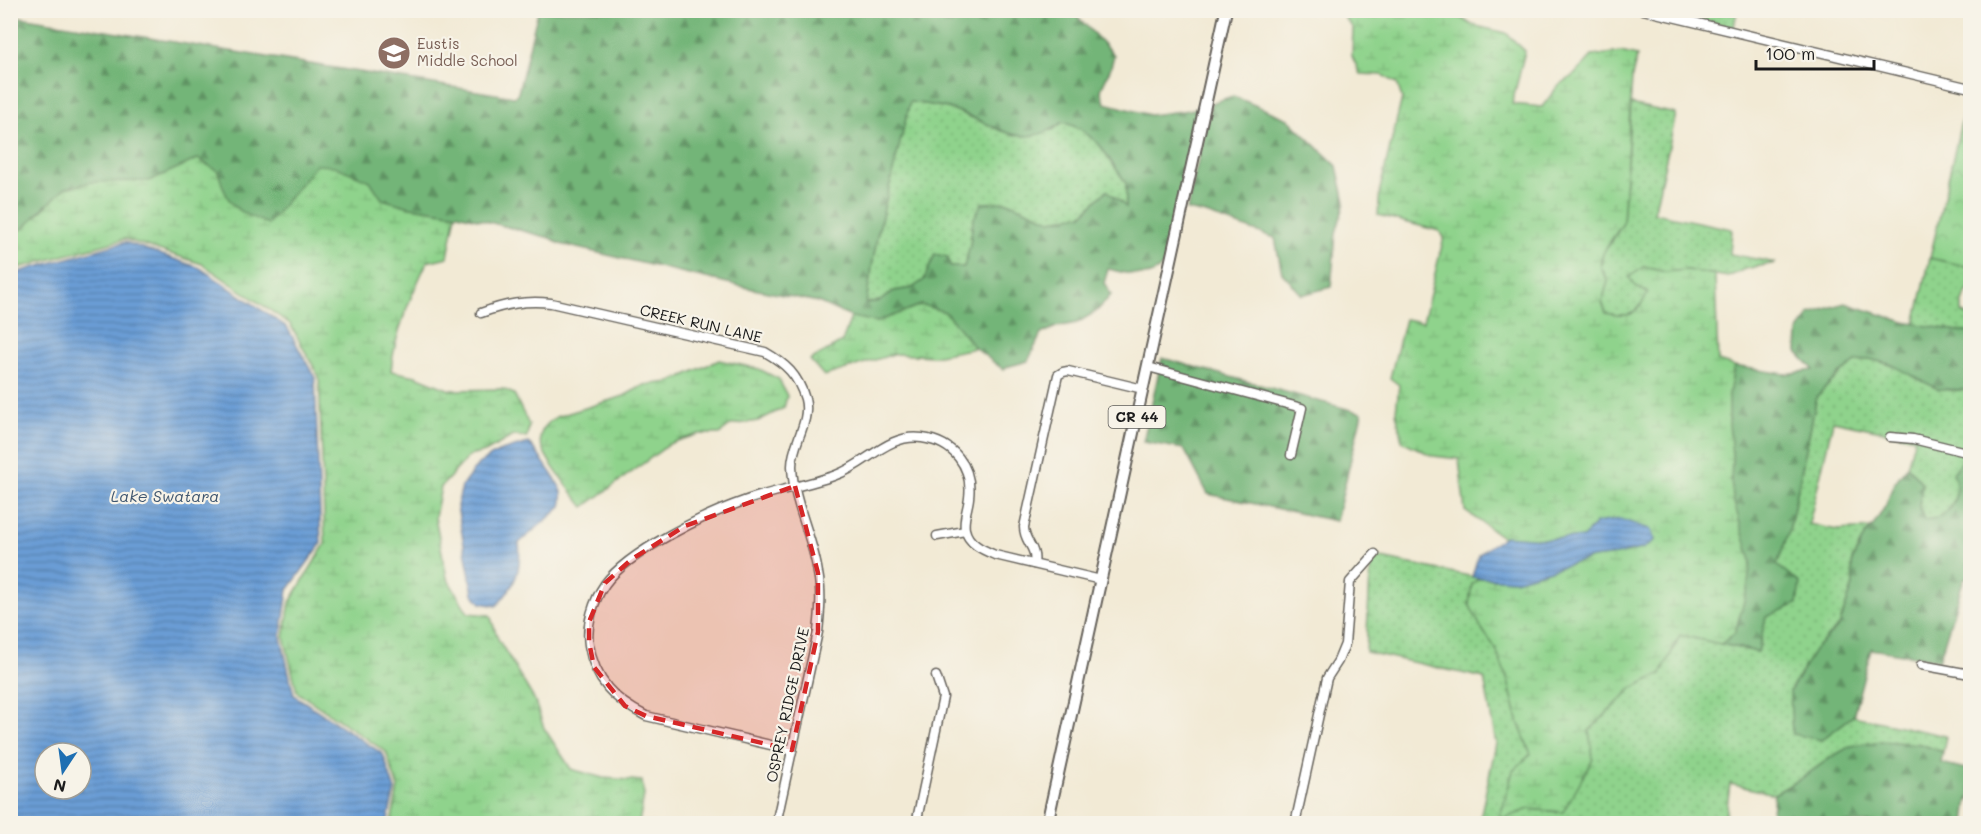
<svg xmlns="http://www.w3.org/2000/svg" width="1981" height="834" font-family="Mali,sans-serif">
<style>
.grass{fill:url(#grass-dots);stroke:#567854;stroke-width:1.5}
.forest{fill:url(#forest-firs);stroke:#48684a;stroke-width:1.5;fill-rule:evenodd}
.wetland{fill:url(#wetland-marsh);stroke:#567854;stroke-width:1.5}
.park{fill:url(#park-crowns);stroke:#567854;stroke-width:1.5}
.water{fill:url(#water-rules);stroke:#435c78;stroke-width:1.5;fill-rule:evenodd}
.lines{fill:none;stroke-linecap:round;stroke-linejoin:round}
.minor-casing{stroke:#67645d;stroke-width:11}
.major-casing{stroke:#67645d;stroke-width:14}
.minor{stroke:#fff;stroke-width:8}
.major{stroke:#fff;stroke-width:10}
.marked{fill:#d62828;fill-opacity:0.2;stroke:#d62828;stroke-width:4.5;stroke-dasharray:12 8;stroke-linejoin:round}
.labels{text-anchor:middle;stroke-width:4.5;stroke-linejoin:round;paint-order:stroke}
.shield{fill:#f7f3e8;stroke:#5e5c59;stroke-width:1.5}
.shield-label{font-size:14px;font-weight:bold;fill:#1c1c1c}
.education-label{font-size:15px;fill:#785e54;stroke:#f7f3e8;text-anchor:start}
.street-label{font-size:15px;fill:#1c1c1c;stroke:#f7f3e8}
.water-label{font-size:16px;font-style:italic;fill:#3f566f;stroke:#f7f3e8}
</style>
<defs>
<pattern id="grass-dots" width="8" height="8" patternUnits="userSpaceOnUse" patternTransform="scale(1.5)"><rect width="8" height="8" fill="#8fd38c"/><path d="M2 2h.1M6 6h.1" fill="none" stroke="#7bb578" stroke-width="1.8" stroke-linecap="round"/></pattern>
<pattern id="forest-firs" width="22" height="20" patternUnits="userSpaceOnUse" patternTransform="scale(1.5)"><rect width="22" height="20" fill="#73b578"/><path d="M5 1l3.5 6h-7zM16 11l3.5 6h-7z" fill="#5e9262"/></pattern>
<pattern id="wetland-marsh" width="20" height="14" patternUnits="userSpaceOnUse" patternTransform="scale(1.5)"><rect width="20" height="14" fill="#8fd38c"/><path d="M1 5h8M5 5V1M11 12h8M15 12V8" fill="none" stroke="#7bb578"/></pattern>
<pattern id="park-crowns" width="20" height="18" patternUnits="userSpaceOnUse" patternTransform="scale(1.5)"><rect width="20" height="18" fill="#8fd38c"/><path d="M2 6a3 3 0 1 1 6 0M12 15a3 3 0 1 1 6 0" fill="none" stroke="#7bb578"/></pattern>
<pattern id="water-rules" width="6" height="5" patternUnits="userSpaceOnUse" patternTransform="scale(1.5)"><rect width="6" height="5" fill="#6a9dd5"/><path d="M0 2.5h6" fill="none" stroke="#567fac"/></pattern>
</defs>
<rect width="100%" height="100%" fill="#f7f3e8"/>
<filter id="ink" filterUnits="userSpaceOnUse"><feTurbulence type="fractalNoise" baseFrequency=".0167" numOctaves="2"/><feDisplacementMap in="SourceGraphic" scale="12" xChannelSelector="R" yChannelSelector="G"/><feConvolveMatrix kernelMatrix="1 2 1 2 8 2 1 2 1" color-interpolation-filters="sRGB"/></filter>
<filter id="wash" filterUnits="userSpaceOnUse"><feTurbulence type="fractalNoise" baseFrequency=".008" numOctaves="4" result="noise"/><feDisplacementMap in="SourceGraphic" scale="24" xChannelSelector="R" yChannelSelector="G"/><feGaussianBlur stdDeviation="1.35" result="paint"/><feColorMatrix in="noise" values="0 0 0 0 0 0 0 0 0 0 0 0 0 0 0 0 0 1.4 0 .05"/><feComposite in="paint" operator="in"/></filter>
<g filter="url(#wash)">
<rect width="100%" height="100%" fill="#f2ead5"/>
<g class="grass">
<path d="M1661 11H1737L1734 27Z"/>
<path d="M909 101 952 109 1002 131 1053 130 1063 122 1079 128 1099 144 1126 183V208L1107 191 1083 214 1065 218 1050 220 1008 202 973 220 970 246 964 267H950L935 254 924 280 912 288 894 291 880 301 866 303 877 237Z"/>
<path d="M1631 104 1676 114 1654 213 1732 229 1730 254 1776 263 1745 269 1728 277 1687 270 1665 272 1644 267 1636 287 1648 293C1636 315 1631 319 1606 313L1602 302 1608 281 1601 267 1603 251 1612 241 1623 223Z"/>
<path d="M1930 258 1970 267V290L1967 291 1962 305V312L1970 317V333L1915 324Z"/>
<path d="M1870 359C1878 361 1886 363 1893 366 1918 377 1942 398 1970 388V449L1954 473C1959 488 1957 505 1942 516 1938 519 1929 519 1924 521L1919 506 1922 483 1907 466 1915 438 1833 421 1809 524 1837 530 1872 528 1865 535 1852 560 1853 585 1839 626 1815 649 1821 740 1853 716 1946 736 1943 752 1920 744 1833 756 1799 780 1774 794 1730 784 1725 823H1479L1496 744 1484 678 1366 652 1371 556 1479 578 1472 584 1469 604 1482 629 1496 649 1508 681 1519 724 1531 754 1513 771 1499 820 1529 809 1558 812 1592 760 1589 731 1632 688 1661 674 1680 635 1758 652 1777 565 1789 531 1817 396 1841 373 1856 362Z"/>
</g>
<g class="forest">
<path d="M538 11H1072L1114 55 1111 67 1101 90 1105 103 1150 115 1190 110 1202 106 1179 208H1176C1174 217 1170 226 1169 235 1166 250 1170 268 1150 274 1141 278 1118 271 1108 269L1104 283 1111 295 1097 311 1077 323 1056 327 1041 334 1028 361 1006 367 1004 370 975 348 945 312 921 305 877 322 851 317 818 302 753 289 560 244 550 238 458 214 410 207 381 199 370 181 316 166 268 225C234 210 228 208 217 171L198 159 149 181 46 205 24 228 11 236 10 19 14 16 514 97 518 93ZM910 102C923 104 938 105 951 109 992 121 1021 155 1063 122L1079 128 1099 144 1126 183V207L1107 190 1083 214 1065 218 1050 220 1008 202 982 203 973 220 970 246 964 267H950L948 257 935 254 924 280 912 288 894 291 880 301 866 303 877 237Z"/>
<path d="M1233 96 1288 119 1337 166 1345 202 1336 233 1331 287 1302 295 1282 273 1275 238 1206 214 1187 210 1211 103Z"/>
<path d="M1845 303 1904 322 1970 333V388L1965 390 1938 389 1892 365 1870 359 1856 362 1839 374 1817 396 1789 531 1777 565 1800 583 1797 604 1766 617 1758 652 1721 644 1735 632 1747 590 1751 561 1734 504 1731 482 1732 455 1729 425V394L1734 366 1785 374 1814 370 1797 352 1798 332 1810 314Z"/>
<path d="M1162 358 1362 413 1336 521 1208 494 1184 449 1143 442Z"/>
<path d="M1970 449V578H1964L1939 660 1871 649 1853 716 1821 740 1792 734 1790 691 1815 649 1839 626 1853 585 1852 561 1865 535 1873 526 1886 505 1893 485 1907 466 1922 483 1919 506 1924 520C1929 519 1938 519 1942 516 1957 505 1959 488 1953 473Z"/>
<path d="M1881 741 1920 744 1943 752 1941 763 1970 770V799H1968L1965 823H1771L1774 794 1799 780 1833 756 1851 746Z"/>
</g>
<g class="wetland">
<path d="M1339 11H1446L1452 12 1472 25 1506 33 1525 51 1512 104 1542 107 1557 87 1575 74 1592 56 1621 52 1637 56 1632 77 1623 223C1616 235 1598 253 1601 267 1602 272 1606 277 1608 281L1602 302 1606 313C1631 319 1636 315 1648 293L1636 287 1629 277 1644 267 1665 272 1687 270 1715 275 1718 361 1734 366 1729 394V425L1732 455 1731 482 1734 503 1751 561 1747 590 1735 632 1721 644 1680 635 1661 674 1632 688 1589 731 1593 759 1563 812 1529 809 1499 820 1513 771 1531 754 1519 724 1508 681 1496 649 1482 629 1469 604 1472 584 1479 578 1515 580 1592 558 1616 555 1643 548 1655 540 1596 523 1583 538 1543 539 1501 536 1465 511 1459 459 1433 456 1402 441 1396 412 1399 385 1390 378 1405 319 1423 322 1444 237 1439 231 1378 215 1380 189 1402 98 1397 83 1382 75 1360 74 1352 56 1353 28Z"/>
<path d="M198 159 218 171C228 207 234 210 268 224L316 165 334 166 370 181 382 199 410 207 456 214 448 257 427 262C411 296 394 334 391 371L416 376 450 390 503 389 514 394 529 425 527 437 513 436 485 452 469 456 441 487 435 517 447 578 468 613 490 615 498 639 534 699 544 728 571 769 603 778 642 781 644 795 639 823H391L398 788 386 752 297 692 284 637 290 602 325 544 319 377 290 324 202 264 125 239 11 270V236L24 228 65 188 92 182 149 181Z"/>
<path d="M921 305 945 312 975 348 934 356 894 354 824 376 810 360 842 342 851 317 877 322Z"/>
<path d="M719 360 759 369 779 379 787 396 784 408 758 421 731 425 720 434H699L671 443 584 507C572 492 546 462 541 444 537 432 547 423 556 417L624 396 644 385 670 382Z"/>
</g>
<path class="park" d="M1968 92 1970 93V267L1930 258Z"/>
<g class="water">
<path d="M125 242 200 268 287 327 315 378 321 544 288 590 281 637 294 695 383 754 395 790 387 823H11V274ZM45 753H81V789H45Z"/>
<path d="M528 443C533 446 561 486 562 492 563 497 562 502 561 507L519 543C522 570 515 587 496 606L481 603 473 594 457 506 462 486 478 464 498 452Z"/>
<path d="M1620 519 1650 529 1655 540 1644 548 1616 555 1592 558 1515 580 1472 577 1478 556 1483 551 1505 536 1543 539 1583 538 1596 523Z"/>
</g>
</g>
<g filter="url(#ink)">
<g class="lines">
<g class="minor-casing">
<g id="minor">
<path d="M1643 10 1970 88"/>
<path d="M481 313C505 304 526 300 551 303L765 352C786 364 798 375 805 399 811 422 792 443 792 466 793 502 813 537 818 573 822 592 820 613 818 632L776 824"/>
<path d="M1148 367 1302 408 1291 455"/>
<path d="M1890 437 1913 439 1970 453"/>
<path d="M937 536 965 531"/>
<path d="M1034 564C1037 546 1024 543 1024 527L1058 375 1063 372 1068 371 1143 389"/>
<path d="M1921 665 1970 674"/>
<path d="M792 750 646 716C614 700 595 681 589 645 586 625 593 601 605 584 628 552 706 514 744 501 774 490 806 486 836 475 866 465 888 433 922 438 953 442 973 466 969 498 968 508 963 519 965 529 968 544 983 550 995 555L1101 580"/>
<path d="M916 824 943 697 936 676"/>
<path d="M1295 824 1327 678 1338 661 1345 644 1350 582 1375 554"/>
</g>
</g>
<g class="major-casing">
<path id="major" d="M1047 824 1226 10"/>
</g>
<use href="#minor" class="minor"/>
<use href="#major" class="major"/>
</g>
</g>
<path class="marked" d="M795 486 818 573V632L792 750 646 716 625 706 594 667 589 642V622L605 583 632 559 685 526Z"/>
<defs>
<g id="school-disc" transform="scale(1.725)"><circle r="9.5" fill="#8d6e63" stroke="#f7f3e8"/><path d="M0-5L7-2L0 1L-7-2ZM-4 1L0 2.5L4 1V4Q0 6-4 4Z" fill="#fff"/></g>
</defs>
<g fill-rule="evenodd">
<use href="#school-disc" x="394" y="53"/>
</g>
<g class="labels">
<rect class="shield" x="1108.5" y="406" width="57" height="22" rx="4.5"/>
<g class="shield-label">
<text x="1137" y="422">CR 44</text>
</g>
<g class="education-label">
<text x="417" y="49">Eustis<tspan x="417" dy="17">Middle School</tspan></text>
</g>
<g class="street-label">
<text transform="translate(701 324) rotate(13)" y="5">CREEK RUN LANE</text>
<text transform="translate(788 705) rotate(-78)" y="5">OSPREY RIDGE DRIVE</text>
</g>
<g class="water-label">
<text x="165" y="502">Lake Swatara</text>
</g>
</g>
<rect width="1981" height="834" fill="none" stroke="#f7f3e8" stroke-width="36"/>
<g transform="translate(63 771) rotate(193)"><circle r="28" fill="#f7f3e8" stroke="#9f9d96" stroke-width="1.5"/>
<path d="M0-4.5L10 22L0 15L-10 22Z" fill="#1f6fb2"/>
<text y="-9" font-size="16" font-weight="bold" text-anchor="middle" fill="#1c1c1c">N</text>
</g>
<path d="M1756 60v9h118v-9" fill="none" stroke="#1c1c1c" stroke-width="3"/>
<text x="1765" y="60" font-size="18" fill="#1c1c1c" stroke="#f7f3e8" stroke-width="4.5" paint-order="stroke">100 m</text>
</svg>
